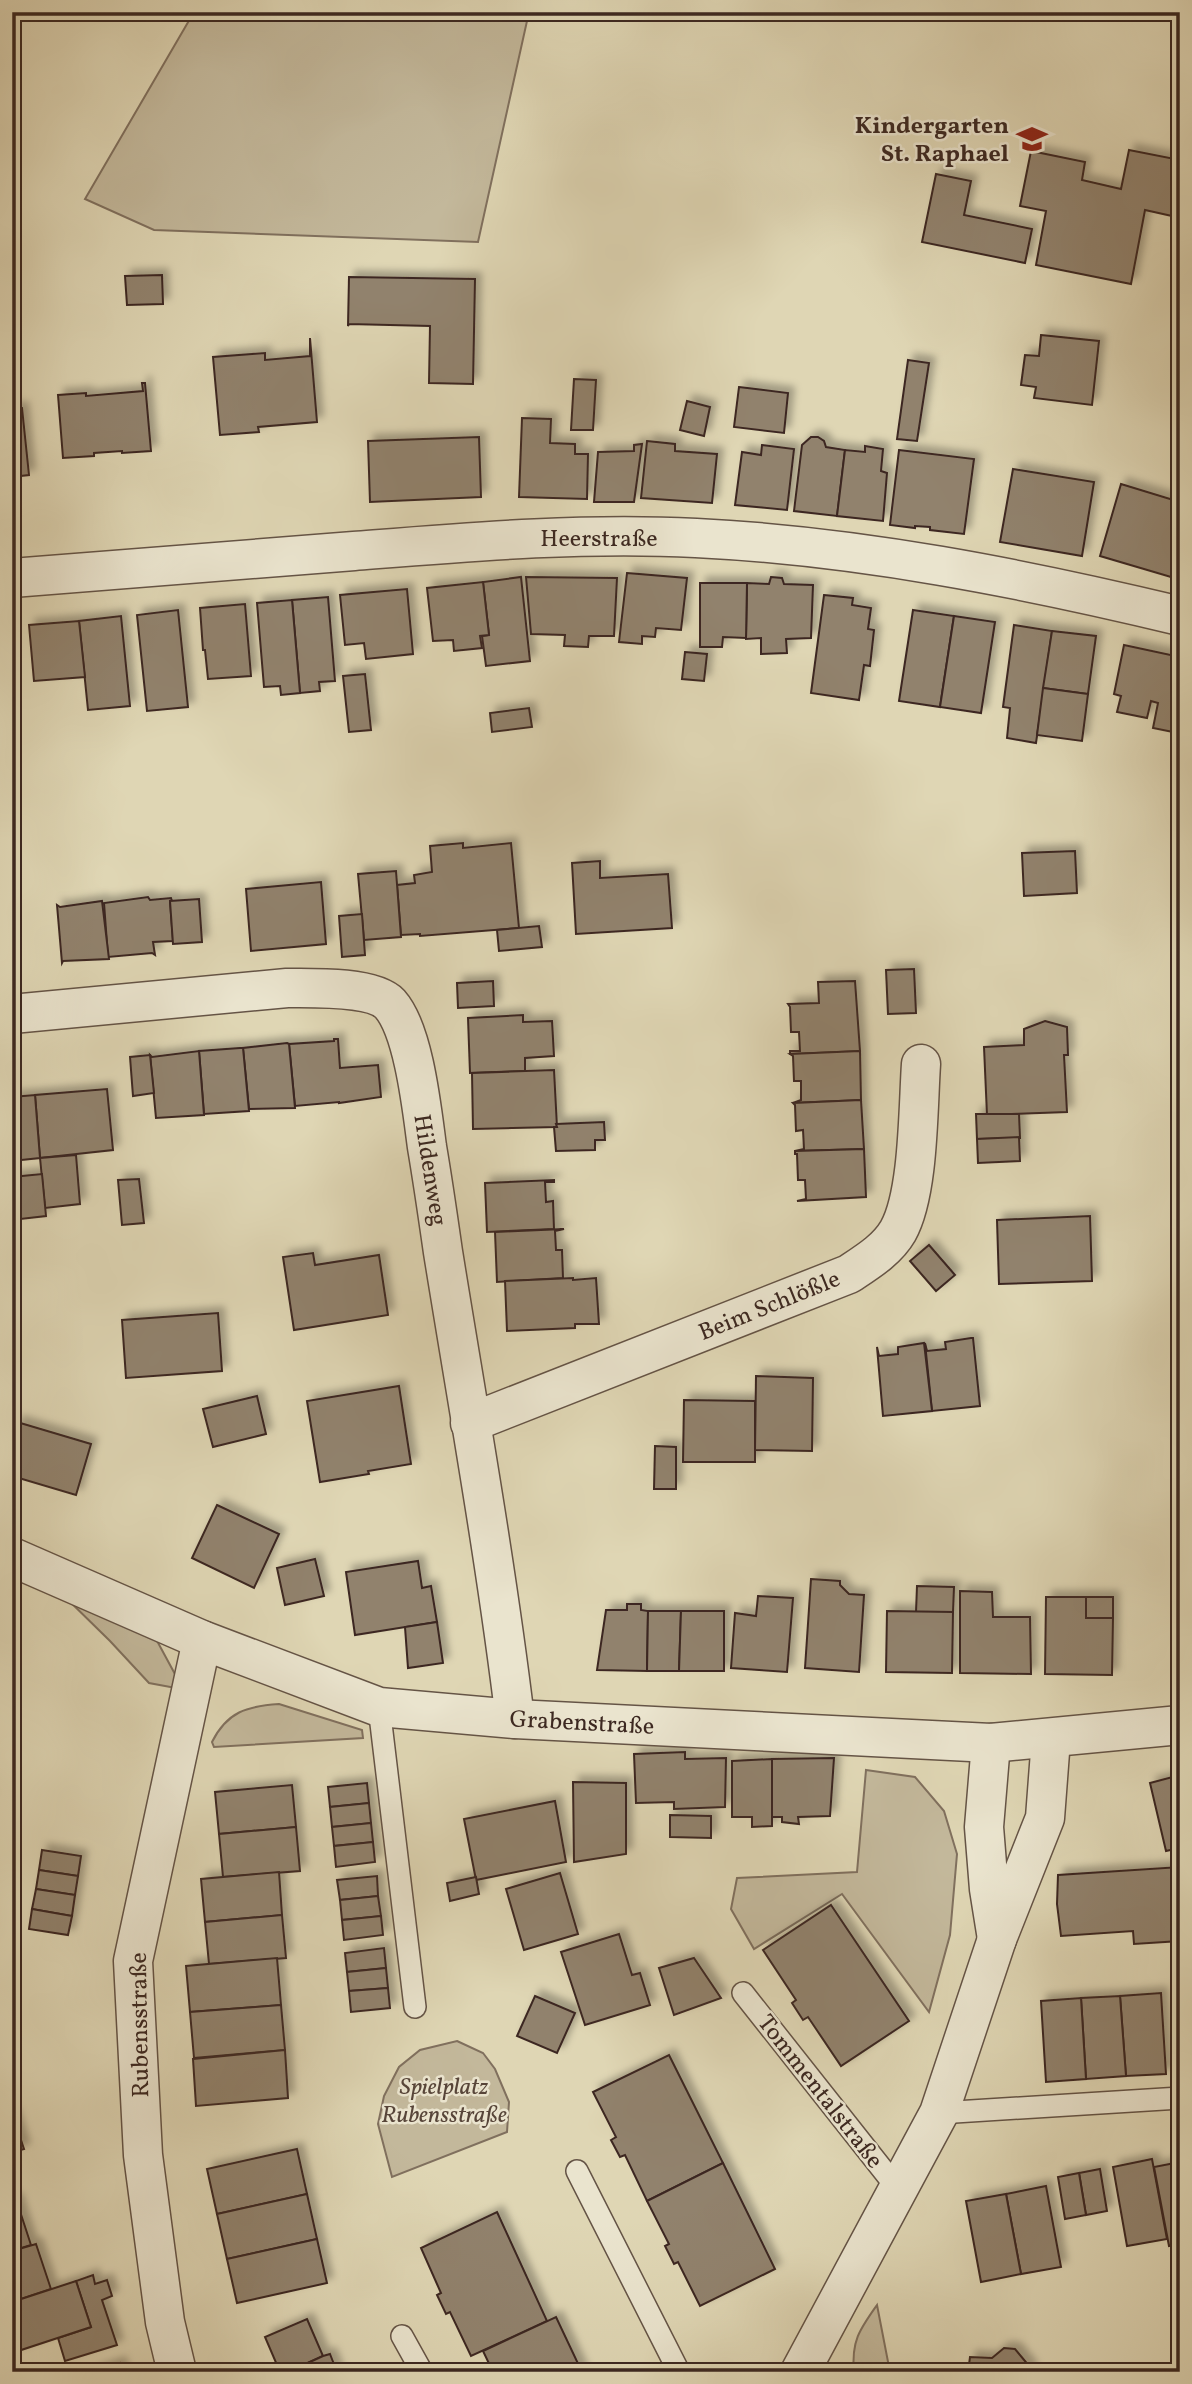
<svg xmlns="http://www.w3.org/2000/svg" width="1192" height="2384" font-family="Vollkorn,serif">
<style>
.green{fill:#c3b89b;stroke:#80705e;stroke-width:2}
.building{fill:#91826d;stroke:#3c2821;stroke-width:2;filter:url(#shadow)}
.lines{fill:none;stroke-linecap:round;stroke-linejoin:round}
.lane-casing{stroke:#655446;stroke-width:24}
.street-casing{stroke:#655446;stroke-width:41}
.lane{stroke:#eae4ce;stroke-width:21}
.street{stroke:#eae4ce;stroke-width:38}
.labels{text-anchor:middle;stroke-width:5;stroke-linejoin:round;paint-order:stroke}
.poi-label{font-size:24px;font-weight:bold;fill:#3c2821;stroke:#eae4ce;text-anchor:end}
.street-label{font-size:24px;fill:#3c2821;stroke:#eae4ce}
.park-label{font-size:24px;font-style:italic;fill:#574539;stroke:#eae4ce}
</style>
<defs>
<filter id="shadow"><feDropShadow dx="6" dy="-6" stdDeviation="3.5" flood-color="#0004"/></filter>
</defs>
<rect width="100%" height="100%" fill="#dfd6b4"/>
<filter id="stains"><feTurbulence type="fractalNoise" baseFrequency=".00286" numOctaves="4"/><feColorMatrix values="0 0 0 0 .2 0 0 0 0 .09 0 0 0 0 .02 0 0 0 .5 -.17"/></filter>
<radialGradient id="worn" r=".72"><stop offset=".6" stop-color="#630" stop-opacity="0"/><stop offset="1" stop-color="#630" stop-opacity=".3"/></radialGradient>
<g class="green">
<path d="M194 12H529L478 242 154 230 85 199Z"/>
<path d="M59 1591 156 1639 176 1676 181 1689 149 1683 110 1641Z"/>
<path d="M279 1704 362 1730 363 1738 214 1747 212 1742C227 1712 247 1706 279 1704Z"/>
<path d="M866 1770 915 1777 944 1811 957 1854 950 1935 929 2012 842 1894 754 1949 731 1909 737 1878 857 1872Z"/>
<path d="M457 2041 483 2053 495 2069 509 2102 507 2132 392 2177 378 2124 384 2096 399 2067 420 2050Z"/>
<path d="M877 2305 890 2372H854C851 2341 860 2329 877 2305Z"/>
</g>
<g class="building">
<path d="M1129 150 1180 160V178L1172 216 1145 210 1131 284 1036 265 1046 211 1020 206 1031 151 1085 162 1082 180 1121 189Z"/>
<path d="M936 174 971 181 964 215 1032 229 1025 263 922 242Z"/>
<path d="M162 275 163 304 127 305 125 276Z"/>
<path d="M349 277 475 279 473 384 429 383 430 326 349 324 348 326Z"/>
<path d="M1041 335 1099 341 1092 405 1034 398 1036 387 1021 385 1025 355 1039 356Z"/>
<path d="M310 338 317 422 258 427 259 432 220 435 213 357 265 353V360L310 356Z"/>
<path d="M908 360 929 363 917 441 897 439Z"/>
<path d="M574 379 596 380 593 430H571Z"/>
<path d="M142 383H145L151 451 122 453V451L94 453V456L63 458 58 395 86 393V396L143 391Z"/>
<path d="M739 387 788 393 784 433 734 427Z"/>
<path d="M687 401 710 407 704 436 680 430Z"/>
<path d="M22 408 29 475 12 477V409Z"/>
<path d="M522 418 551 419 550 443 575 444V454H588L587 499 519 497Z"/>
<path d="M479 437 481 497 370 502 368 441Z"/>
<path d="M811 437H818L824 441 826 447 845 450 837 516 794 511 802 445Z"/>
<path d="M647 441 675 444V451L717 454 712 503 641 498Z"/>
<path d="M642 444 634 502H594L598 452 634 451V445Z"/>
<path d="M762 445 794 449 787 510 735 505 742 452 761 455Z"/>
<path d="M865 446 883 449 881 471 887 473 883 521 837 516 845 450 865 452Z"/>
<path d="M899 450 974 459 964 534 930 530V527L915 526V528L890 525Z"/>
<path d="M1013 469 1094 482 1082 556 1000 542Z"/>
<path d="M1121 484 1180 502V549L1171 577 1100 556Z"/>
<path d="M1180 549V580L1171 577Z"/>
<path d="M627 573 687 578 681 630 656 628 655 637 642 636V644L619 642Z"/>
<path d="M521 577 530 661 486 666 482 636 489 635 483 582Z"/>
<path d="M526 577 617 578 614 636H589L588 647 564 646 565 635 531 634Z"/>
<path d="M771 577 782 578 784 584 813 585 811 638 786 639 787 653 761 654V638L746 639 747 583 769 584Z"/>
<path d="M483 582 489 635 480 636 482 648 454 651 453 640 433 641 427 588Z"/>
<path d="M700 583H747L746 638 723 637 722 647H700Z"/>
<path d="M407 589 413 654 366 659 364 643 345 645 340 595Z"/>
<path d="M824 595 853 598 852 605 871 608 868 629 874 630 870 666 864 665 859 700 811 693Z"/>
<path d="M328 597 335 681 319 682 320 691 300 693 292 600Z"/>
<path d="M292 600 300 693 281 695 280 686 264 687 257 603Z"/>
<path d="M245 604 251 676 208 679 205 650H203L200 608Z"/>
<path d="M178 610 188 707 147 711 137 615Z"/>
<path d="M913 610 954 616 940 707 899 701Z"/>
<path d="M121 616 130 706 88 710 79 621Z"/>
<path d="M954 616 995 622 981 713 940 707Z"/>
<path d="M79 621 85 677 34 681 29 625Z"/>
<path d="M1014 625 1052 631 1036 743 1007 738 1010 708 1003 707Z"/>
<path d="M1052 631 1096 636 1088 694 1043 688Z"/>
<path d="M1124 645 1180 657 1178 733 1153 728 1158 703 1151 701 1147 718 1117 712 1121 696 1114 694Z"/>
<path d="M685 652 707 654 704 681 682 679Z"/>
<path d="M365 674 371 730 349 732 343 676Z"/>
<path d="M1043 688 1088 694 1082 741 1037 735Z"/>
<path d="M529 708 532 727 492 732 490 713Z"/>
<path d="M463 843V848L511 843 519 928 420 936V934L401 935 397 885 415 883 414 875 432 872 430 846Z"/>
<path d="M1075 851 1077 893 1024 896 1022 853Z"/>
<path d="M600 861V878L668 874 672 928 576 934 572 863Z"/>
<path d="M396 871 401 937 364 940 358 874Z"/>
<path d="M321 882 326 944 251 951 246 889Z"/>
<path d="M148 897 150 900 171 898 172 901H170L173 941 153 942 155 955 152 953 108 957 104 903Z"/>
<path d="M199 899 202 942 173 944 170 901Z"/>
<path d="M102 901 109 959 63 961 62 963 57 905 60 907Z"/>
<path d="M362 914 365 955 342 957 339 916Z"/>
<path d="M539 926 542 947 499 951 497 930Z"/>
<path d="M914 969 916 1013 888 1014 886 970Z"/>
<path d="M493 981 494 1006 458 1008 457 983Z"/>
<path d="M855 981 860 1051 790 1054V1051H800L799 1032H791L790 1007 788 1004 819 1003 818 982Z"/>
<path d="M523 1015V1022L552 1021 554 1056 525 1058V1071L470 1073 468 1018Z"/>
<path d="M1045 1021 1067 1027 1068 1055H1064L1067 1112 987 1115 984 1047 1024 1045V1029Z"/>
<path d="M334 1039H338L340 1068 378 1065 381 1097 339 1103V1102L295 1106 289 1044 334 1041Z"/>
<path d="M287 1043 289 1044 295 1108 249 1109 243 1048Z"/>
<path d="M240 1048H243L249 1111 204 1114 199 1051Z"/>
<path d="M199 1051 204 1115 156 1118 150 1055 152 1057Z"/>
<path d="M860 1051 861 1100 793 1103 801 1100V1081H794L793 1056 790 1054Z"/>
<path d="M150 1055 154 1093 133 1096 130 1057Z"/>
<path d="M554 1070 557 1127 473 1129 472 1073Z"/>
<path d="M107 1089 113 1150 40 1158 35 1095Z"/>
<path d="M35 1095 40 1158 12 1161V1097Z"/>
<path d="M861 1100 864 1149 795 1151 804 1149 803 1130 796 1131 795 1105 793 1103Z"/>
<path d="M976 1114H1019L1020 1138 977 1139Z"/>
<path d="M604 1122 605 1140H595V1150L556 1151 554 1127H557L556 1124Z"/>
<path d="M1019 1137 1020 1161 978 1163 977 1139Z"/>
<path d="M864 1149 866 1197 797 1201 806 1199 805 1180H798L797 1154H795V1151Z"/>
<path d="M76 1155 80 1204 45 1208 40 1158Z"/>
<path d="M42 1174 46 1216 12 1220V1177Z"/>
<path d="M139 1179 144 1223 122 1225 118 1180Z"/>
<path d="M554 1180V1182H545L546 1202 553 1201 554 1229 487 1232 485 1183Z"/>
<path d="M1090 1216 1092 1281 999 1284 997 1220Z"/>
<path d="M564 1229 555 1231 556 1250H562L563 1278 497 1282 495 1232Z"/>
<path d="M929 1245 955 1275 936 1291 910 1261Z"/>
<path d="M313 1253 315 1265 379 1255 388 1315 294 1330 283 1257Z"/>
<path d="M573 1278V1280L596 1278 599 1324H575V1328L507 1331 505 1281Z"/>
<path d="M218 1313 222 1371 126 1378 122 1320Z"/>
<path d="M971 1338H973L980 1406 932 1411 925 1343 927 1351 946 1349 945 1342Z"/>
<path d="M924 1343 932 1411 883 1416 877 1347 879 1356 898 1354V1347Z"/>
<path d="M756 1376 813 1378 812 1451 755 1450Z"/>
<path d="M399 1386 411 1464 368 1471 369 1474 320 1482 307 1401Z"/>
<path d="M257 1396 266 1434 213 1447 203 1409Z"/>
<path d="M684 1400 755 1401V1462H683Z"/>
<path d="M17 1422 91 1444 76 1495 12 1476V1438Z"/>
<path d="M655 1446 676 1447V1489H654Z"/>
<path d="M217 1505 279 1534 254 1588 192 1558Z"/>
<path d="M315 1559 324 1596 285 1605 277 1568Z"/>
<path d="M418 1561 422 1588 431 1586 437 1622 355 1635 346 1572Z"/>
<path d="M811 1579 840 1581V1585L849 1594 864 1595 859 1672 805 1668Z"/>
<path d="M917 1586 954 1587 953 1612H916Z"/>
<path d="M960 1591 992 1592 993 1617H1030L1031 1674 960 1673Z"/>
<path d="M758 1596 793 1598 787 1672 731 1668 735 1613 756 1616Z"/>
<path d="M1046 1597H1086V1618H1113L1112 1675 1045 1674Z"/>
<rect x="1086" y="1597" width="27" height="21"/>
<path d="M627 1604H641V1610L648 1611 647 1671 597 1670 606 1610H627Z"/>
<path d="M648 1611H681L679 1671H647Z"/>
<path d="M681 1611H724V1671H679Z"/>
<path d="M887 1611 953 1612 952 1673 886 1672Z"/>
<path d="M437 1622 443 1663 408 1668 405 1627Z"/>
<path d="M685 1752V1759L726 1758 725 1807 674 1809V1802L636 1803 634 1754Z"/>
<path d="M834 1758 830 1816 798 1817 799 1824 782 1822V1817H772V1759Z"/>
<path d="M772 1759V1826L752 1827V1817H732V1761Z"/>
<path d="M1180 1775V1852L1179 1848 1166 1851 1150 1783Z"/>
<path d="M573 1782 626 1783V1854L574 1862Z"/>
<path d="M367 1783 369 1803 330 1807 328 1787Z"/>
<path d="M292 1785 296 1827 219 1834 215 1792Z"/>
<path d="M555 1801 566 1862 476 1880 464 1819Z"/>
<path d="M369 1803 371 1823 332 1827 330 1807Z"/>
<path d="M670 1815 711 1816V1838L670 1837Z"/>
<path d="M371 1823 373 1842 334 1846 332 1827Z"/>
<path d="M296 1827 300 1871 223 1877 219 1834Z"/>
<path d="M373 1842 375 1862 336 1867 334 1846Z"/>
<path d="M42 1850 81 1856 78 1876 39 1870Z"/>
<path d="M1180 1867V1941L1134 1944 1133 1931 1061 1936 1057 1904 1058 1875Z"/>
<path d="M39 1870 78 1876 75 1895 36 1889Z"/>
<path d="M279 1872 282 1915 205 1922 201 1879Z"/>
<path d="M560 1873 578 1934 524 1950 506 1889Z"/>
<path d="M377 1876 378 1896 340 1900 337 1880Z"/>
<path d="M476 1877 479 1894 450 1901 447 1883Z"/>
<path d="M36 1889 75 1895 72 1916 32 1909Z"/>
<path d="M378 1896 381 1916 342 1920 340 1900Z"/>
<path d="M831 1905 909 2021 841 2066 808 2017 803 2020 792 2003 796 2000 763 1950Z"/>
<path d="M32 1909 72 1916 68 1935 29 1929Z"/>
<path d="M282 1915 286 1958 209 1964 205 1922Z"/>
<path d="M381 1916 383 1935 344 1940 342 1920Z"/>
<path d="M619 1934 632 1975 640 1973 650 2005 585 2025 561 1952Z"/>
<path d="M384 1948 386 1968 347 1972 345 1953Z"/>
<path d="M277 1958 281 2005 190 2012 186 1966Z"/>
<path d="M694 1958 721 1998 674 2015 659 1968Z"/>
<path d="M386 1968 388 1988 349 1991 347 1972Z"/>
<path d="M388 1988 390 2008 351 2012 349 1991Z"/>
<path d="M1161 1993 1166 2074 1126 2076 1120 1996Z"/>
<path d="M535 1996 575 2013 557 2053 517 2036Z"/>
<path d="M1120 1996 1126 2076 1086 2079 1081 1998Z"/>
<path d="M1081 1998 1086 2079 1046 2082 1041 2001Z"/>
<path d="M281 2005 285 2050 194 2058 190 2012Z"/>
<path d="M285 2050 288 2098 196 2106 193 2059Z"/>
<path d="M669 2055 723 2163 647 2201 625 2155 620 2157 611 2140 616 2137 593 2092Z"/>
<path d="M12 2113 24 2149 12 2152Z"/>
<path d="M297 2149 307 2194 217 2214 207 2169Z"/>
<path d="M1152 2159 1167 2239 1127 2246 1113 2167Z"/>
<path d="M1180 2162V2244L1169 2246 1154 2167Z"/>
<path d="M723 2163 775 2269 700 2306 678 2262 674 2264 665 2246 669 2244 647 2201Z"/>
<path d="M1100 2169 1107 2211 1086 2215 1079 2173Z"/>
<path d="M1079 2173 1086 2215 1065 2219 1058 2177Z"/>
<path d="M1046 2186 1061 2267 1021 2274 1006 2194Z"/>
<path d="M307 2194 317 2239 227 2259 217 2214Z"/>
<path d="M1006 2194 1021 2274 981 2282 966 2201Z"/>
<path d="M16 2199 31 2245 12 2251V2200Z"/>
<path d="M497 2212 547 2321 471 2356 450 2312 446 2314 437 2295 441 2293 421 2248Z"/>
<path d="M317 2239 327 2283 237 2303 227 2259Z"/>
<path d="M36 2244 51 2289 12 2302V2251Z"/>
<path d="M93 2275 95 2284 107 2280 112 2296 102 2300 117 2345 65 2361 58 2338 91 2327 76 2281Z"/>
<path d="M76 2281 91 2327 12 2353V2302Z"/>
<path d="M556 2317 582 2372H493L483 2351Z"/>
<path d="M307 2319 323 2356 288 2372H280L265 2337Z"/>
<path d="M1004 2348 1015 2349 1030 2367 1031 2372H968L970 2357 992 2358Z"/>
<path d="M330 2354 337 2372H288L323 2356Z"/>
<path d="M120 2363 122 2372H92Z"/>
</g>
<g class="lines">
<g class="lane-casing">
<g id="lane">
<path d="M379 1707 415 2007"/>
<path d="M743 1993 898 2189"/>
<path d="M939 2113 1180 2098"/>
<path d="M577 2171 679 2372"/>
<path d="M402 2336 422 2372"/>
</g>
</g>
<g class="street-casing">
<g id="street">
<path d="M12 578C126 569 240 560 354 551 468 542 582 532 696 538 859 546 1022 578 1180 616"/>
<path d="M12 1014 287 988C310 988 373 986 390 1004 414 1031 422 1110 427 1147 433 1182 438 1217 443 1252 468 1407 496 1562 515 1719"/>
<path d="M470 1423 849 1274C867 1262 887 1250 898 1231 919 1194 918 1108 921 1064"/>
<path d="M12 1557 202 1640 379 1707 515 1719 991 1743 1180 1725"/>
<path d="M991 1743 984 1827 989 1889 997 1939"/>
<path d="M177 2372 165 2322 143 2155 133 1961 202 1640"/>
<path d="M800 2372 939 2113 997 1939 1045 1818 1051 1739"/>
</g>
</g>
<use href="#lane" class="lane"/>
<use href="#street" class="street"/>
</g>
<defs>
<g id="school-bare" transform="scale(2.415)"><path d="M0-5L7-2L0 1L-7-2ZM-4 1L0 2.5L4 1V4Q0 6-4 4Z" fill="#8f2418" stroke="#eae4ce" stroke-width="2.5" paint-order="stroke"/></g>
</defs>
<g fill-rule="evenodd">
<use href="#school-bare" x="1032" y="139"/>
</g>
<g class="labels">
<g class="poi-label">
<text x="1009" y="133">Kindergarten<tspan x="1009" dy="28">St. Raphael</tspan></text>
</g>
<g class="street-label">
<text x="599" y="546">Heerstraße</text>
<text transform="translate(431 1170) rotate(81)" y="8">Hildenweg</text>
<text transform="translate(769 1305) rotate(-22)" y="8">Beim Schlößle</text>
<text transform="translate(582 1722) rotate(3)" y="8">Grabenstraße</text>
<text transform="translate(139 2025) rotate(-91)" y="8">Rubensstraße</text>
<text transform="translate(821 2091) rotate(52)" y="8">Tommentalstraße</text>
</g>
<g class="park-label">
<text x="444" y="2094">Spielplatz<tspan x="444" dy="28">Rubensstraße</tspan></text>
</g>
</g>
<rect width="1192" height="2384" fill="none" stroke="#dfd6b4" stroke-width="42"/>
<rect x="14" y="14" width="1164" height="2356" fill="none" stroke="#3c2821" stroke-width="3.5"/>
<rect x="21" y="21" width="1150" height="2342" fill="none" stroke="#3c2821" stroke-width="2"/>
<rect width="100%" height="100%" filter="url(#stains)"/>
<rect width="100%" height="100%" fill="url(#worn)"/>
</svg>
